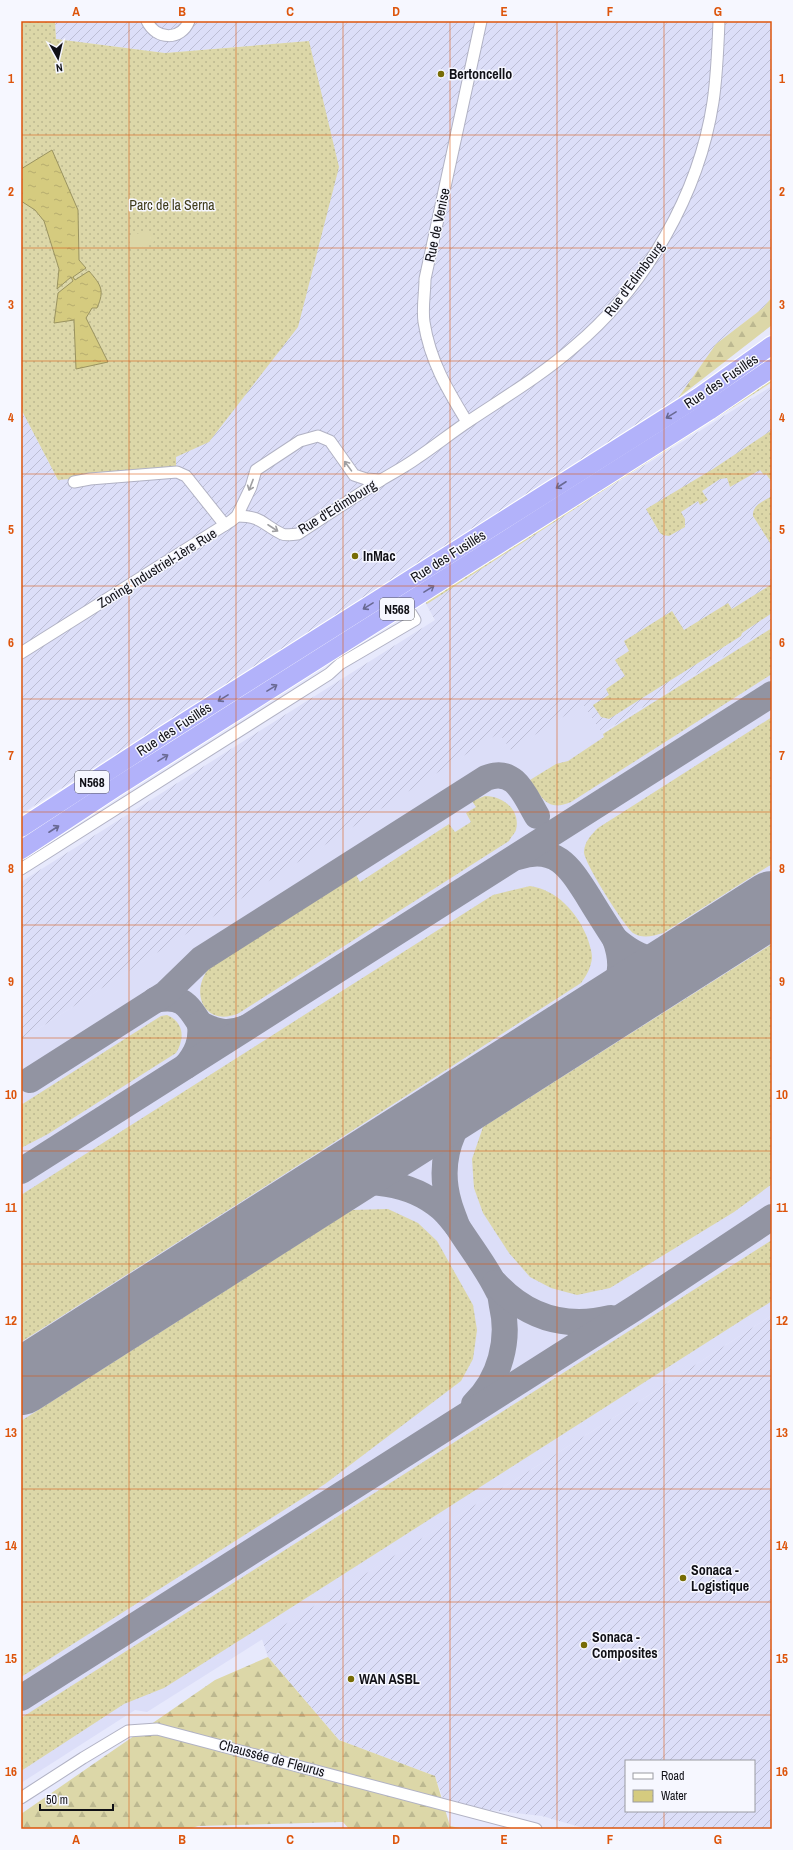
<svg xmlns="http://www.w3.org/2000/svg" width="793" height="1850" font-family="'Archivo Narrow',sans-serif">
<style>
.built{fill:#dcdef8}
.industrial{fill:url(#industrial-furrows);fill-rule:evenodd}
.grass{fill:url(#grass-dots)}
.forest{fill:url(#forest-firs)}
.garden{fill:#dcd7a8}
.water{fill:url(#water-ripples);stroke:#9a9360}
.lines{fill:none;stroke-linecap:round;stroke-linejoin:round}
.taxiway{stroke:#9294a2;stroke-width:26}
.runway{stroke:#9294a2;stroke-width:66}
.minor-casing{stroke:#b1b2c4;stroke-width:13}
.trunk-casing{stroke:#fff;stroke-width:20}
.minor{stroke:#fff;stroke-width:11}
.trunk{stroke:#b2b2fa;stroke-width:18}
.oneway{stroke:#696993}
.oneway2{stroke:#9f9fa2}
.grid{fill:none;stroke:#dd550c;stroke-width:1;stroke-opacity:0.55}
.poi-dot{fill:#776c05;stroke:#f6f7ff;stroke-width:1.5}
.labels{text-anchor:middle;stroke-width:3;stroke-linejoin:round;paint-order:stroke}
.shield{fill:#f6f7ff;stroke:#55555c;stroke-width:1}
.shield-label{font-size:13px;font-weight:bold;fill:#101016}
.poi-label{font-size:14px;font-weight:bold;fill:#101016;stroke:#f6f7ff;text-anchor:start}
.park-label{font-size:14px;fill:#3f3b1a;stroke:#f6f7ff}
.street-label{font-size:14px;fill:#101016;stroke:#f6f7ff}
.neatline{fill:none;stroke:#dd550c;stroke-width:1.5}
.grid-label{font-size:13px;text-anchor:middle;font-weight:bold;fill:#dd550c}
</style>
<defs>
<pattern id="industrial-furrows" width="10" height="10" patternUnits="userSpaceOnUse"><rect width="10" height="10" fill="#dcdef8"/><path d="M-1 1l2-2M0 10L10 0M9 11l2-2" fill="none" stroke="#bcbdd4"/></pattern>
<pattern id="grass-dots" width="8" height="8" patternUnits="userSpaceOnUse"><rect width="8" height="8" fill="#dcd7a8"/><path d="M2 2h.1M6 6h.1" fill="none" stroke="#bcb890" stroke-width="1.8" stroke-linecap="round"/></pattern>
<pattern id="forest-firs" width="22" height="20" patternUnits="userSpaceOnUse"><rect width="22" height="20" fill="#dcd7a8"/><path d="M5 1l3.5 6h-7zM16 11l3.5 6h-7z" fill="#bcb890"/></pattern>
<pattern id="water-ripples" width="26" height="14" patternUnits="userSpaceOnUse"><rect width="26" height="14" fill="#d5cb7f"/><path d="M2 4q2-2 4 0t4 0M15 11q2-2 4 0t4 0" fill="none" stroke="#b6ad6d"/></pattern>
</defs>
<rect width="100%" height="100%" fill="#e7e9fc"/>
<path class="built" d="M772 626V1315L629 1408 147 1712 135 1710 21 1783V1040L498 732 583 703 603 733Z"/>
<g class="industrial">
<path d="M55 21H772V297L763 308 716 344 678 398 21 814V409L58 480 309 41 165 53 56 39Z"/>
<path d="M772 386V626L602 733 583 704 511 750 499 733 21 1040V882L435 620 425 602Z"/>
<path d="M772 1315V1829H587L542 1816 445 1805 435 1776 339 1740 268 1657 262 1639 629 1408ZM626 1761H754V1811H626Z"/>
</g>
<g class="grass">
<path d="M21 21H55L56 39 165 53 309 41 339 167 298 327 209 442 176 457V469L74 482 69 479 58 480 21 409Z"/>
<path d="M772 379V382L427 604 426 602Z"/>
<path d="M772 430V480L771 481 766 474 764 475 760 470 730 487 727 478 720 479 702 491 708 500 700 505 698 501 681 512 685 519V527L669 536 663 535 660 533 646 509 713 469Z"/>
<path d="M772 496V546L753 516C752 505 764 501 772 496Z"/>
<path d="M772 584V613L742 633 741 636 609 719 601 717 593 705 609 695 606 689 625 676 615 660 629 651 624 641 672 611 684 630 728 603 732 609Z"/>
<path d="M772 628V674L571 802C547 812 542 798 530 780L556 764 568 761 604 737 603 734Z"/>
<path d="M772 717V864L663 933C653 936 642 939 633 933 624 926 584 863 584 852 584 842 592 834 598 828Z"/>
<path d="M485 796C503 796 521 810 516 830 515 833 511 837 509 841L239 1013C207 1028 188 995 209 968L356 875 360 882 449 824 455 832 471 822 466 813 476 807 472 801Z"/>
<path d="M530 886C557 890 577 912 587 937 589 943 592 951 592 958 591 967 587 975 581 983L319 1152 21 1342V1195L493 895Z"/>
<path d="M772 944V1184L734 1212 610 1288 577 1295 551 1288 530 1277 509 1253 483 1213 474 1188 472 1159 483 1127Z"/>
<path d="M167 1015C184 1022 185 1039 176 1053L48 1134 21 1148V1105L142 1028 161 1016Z"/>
<path d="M388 1209 418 1223 437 1241 473 1305 477 1330 473 1359 461 1381 325 1484 21 1677V1421L352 1210Z"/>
<path d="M772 1240V1301L256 1630 164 1688 124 1704 21 1771V1718Z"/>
</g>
<g class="forest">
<path d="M772 297V325L678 398 716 344 763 308Z"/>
<path d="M268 1657 339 1740 435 1776 450 1826 465 1829H349L343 1822 198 1826 189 1829H21V1814L215 1680Z"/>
</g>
<path class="garden" d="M148 229 154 242 133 251 128 238Z"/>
<path class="water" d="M52 150 78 210 79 260 86 268 73 277 75 280 89 271C101 285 105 290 97 308H92L86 318 108 362 76 369 74 320 54 323 58 293 73 281 71 277 57 289 59 269 44 221 35 210 21 201V169Z"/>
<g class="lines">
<g class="taxiway">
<path d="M518 857C556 844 570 868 588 896 597 911 606 925 615 939"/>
<path d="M155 1000C181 995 187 1003 200 1024"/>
<path d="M588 1021C614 994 629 977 615 939 644 964 661 964 696 952"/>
<path d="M186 1066C197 1053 202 1041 200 1024 216 1032 228 1035 245 1028"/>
<path d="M30 1080 165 994 201 959 486 778C515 766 525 796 537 816"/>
<path d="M21 1171 772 694"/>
<path d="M305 1201C312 1197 319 1192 327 1189 364 1176 411 1182 441 1208 447 1213 452 1220 457 1226 455 1219 451 1211 449 1203 434 1152 459 1108 499 1078"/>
<path d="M457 1226C471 1248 487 1268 498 1291 501 1295 501 1301 502 1306 510 1340 500 1379 474 1404"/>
<path d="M495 1283C527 1318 566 1329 611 1318"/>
<path d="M21 1698 635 1308 772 1217"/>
</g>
<path class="runway" d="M21 1382 772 904"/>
<g class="minor-casing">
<g id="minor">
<path d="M147 21C156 40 181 41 189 21"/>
<path d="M467 422C447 389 430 361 424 322 422 308 425 292 425 279L481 21"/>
<path d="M74 482 90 479 177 472 186 476 225 525"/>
<path d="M237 516C262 516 263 525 282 534 286 536 293 534 298 534 325 516 353 498 381 480 393 473 406 466 417 458 435 446 451 433 469 421 505 397 542 375 575 346 646 286 699 194 713 102 717 75 718 48 719 21"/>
<path d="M21 653 231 521 237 516 251 487 256 470 300 441 318 436 330 441 354 475 366 479 381 480"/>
<path d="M21 869 329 674 340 664 415 620 405 604"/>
<path d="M21 1798 83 1758 128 1731 157 1729 536 1829"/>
</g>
</g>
<g class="trunk-casing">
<g id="trunk">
<path d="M21 828 164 735 700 396 772 345"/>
<path d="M21 850 115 788 709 411 772 368"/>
</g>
</g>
<use href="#minor" class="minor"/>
<use href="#trunk" class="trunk"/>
</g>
<defs><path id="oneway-shaft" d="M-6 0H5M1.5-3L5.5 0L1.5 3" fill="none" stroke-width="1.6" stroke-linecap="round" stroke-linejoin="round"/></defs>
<g class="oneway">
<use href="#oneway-shaft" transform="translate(671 415) rotate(148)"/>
<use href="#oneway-shaft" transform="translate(561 485) rotate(147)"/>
<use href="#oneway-shaft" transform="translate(429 589) rotate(-32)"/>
<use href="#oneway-shaft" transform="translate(368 606) rotate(148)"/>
<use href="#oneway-shaft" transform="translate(272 688) rotate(-32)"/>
<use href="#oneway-shaft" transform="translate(223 698) rotate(148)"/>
<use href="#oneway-shaft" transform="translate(163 758) rotate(-32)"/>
<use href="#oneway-shaft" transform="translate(54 829) rotate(-33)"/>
</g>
<g class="oneway2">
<use href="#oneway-shaft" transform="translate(348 466) rotate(-126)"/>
<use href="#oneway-shaft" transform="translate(251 485) rotate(111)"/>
<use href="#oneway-shaft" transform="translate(273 528) rotate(33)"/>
</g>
<path class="grid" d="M129 21V1829M236 21V1829M343 21V1829M450 21V1829M557 21V1829M664 21V1761M21 135H772M21 248H772M21 361H772M21 474H772M21 586H772M21 699H772M21 812H772M21 925H772M21 1038H772M21 1151H772M21 1264H772M21 1376H772M21 1489H772M21 1602H772M21 1715H772M664 1811V1829"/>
<g class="poi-dot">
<circle cx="441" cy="74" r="4"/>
<circle cx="355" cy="556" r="4"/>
<circle cx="683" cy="1578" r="4"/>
<circle cx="584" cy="1645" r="4"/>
<circle cx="351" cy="1679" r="4"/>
</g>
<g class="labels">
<g class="shield">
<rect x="380" y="598" width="34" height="22" rx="3"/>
<rect x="75" y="771" width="34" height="22" rx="3"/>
</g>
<g class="shield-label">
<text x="397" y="614">N568</text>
<text x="92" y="787">N568</text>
</g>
<g class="poi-label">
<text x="449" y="79">Bertoncello</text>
<text x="363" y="561">InMac</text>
<text x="691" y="1575">Sonaca -<tspan x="691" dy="16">Logistique</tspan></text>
<text x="592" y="1642">Sonaca -<tspan x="592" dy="16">Composites</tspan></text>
<text x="359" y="1684">WAN ASBL</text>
</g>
<g class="park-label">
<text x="172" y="210">Parc de la Serna</text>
</g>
<g class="street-label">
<text transform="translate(437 225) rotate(-78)" y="5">Rue de Venise</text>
<text transform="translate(634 279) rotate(-53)" y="5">Rue d'Edimbourg</text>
<text transform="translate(721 381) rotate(-34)" y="5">Rue des Fusillés</text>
<text transform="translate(337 507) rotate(-32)" y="5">Rue d'Edimbourg</text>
<text transform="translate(448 556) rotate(-32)" y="5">Rue des Fusillés</text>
<text transform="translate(157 568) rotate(-32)" y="5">Zoning Industriel-1ère Rue</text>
<text transform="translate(174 729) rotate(-33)" y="5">Rue des Fusillés</text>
<text transform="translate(272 1758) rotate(15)" y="5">Chaussée de Fleurus</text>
</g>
</g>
<rect width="793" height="1850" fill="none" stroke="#f6f7ff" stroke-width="44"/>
<rect x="625" y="1760" width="130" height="52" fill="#f6f7ff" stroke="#9a9ba2"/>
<rect x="633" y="1773" width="20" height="6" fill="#ffffff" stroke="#9a9ba2"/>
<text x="661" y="1780" font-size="12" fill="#101016">Road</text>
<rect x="633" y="1790" width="20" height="12" fill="url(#water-ripples)" stroke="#9a9ba2"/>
<text x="661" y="1800" font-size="12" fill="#101016">Water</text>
<g transform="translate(58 58) rotate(172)" stroke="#f6f7ff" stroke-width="3" paint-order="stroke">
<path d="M0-3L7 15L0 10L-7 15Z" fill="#101016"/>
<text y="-6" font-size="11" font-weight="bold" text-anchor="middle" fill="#101016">N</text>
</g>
<path d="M40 1804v6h73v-6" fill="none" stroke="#101016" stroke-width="2"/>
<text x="46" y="1804" font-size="12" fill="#101016" stroke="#f6f7ff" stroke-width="3" paint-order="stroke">50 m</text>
<rect x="22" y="22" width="749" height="1806" class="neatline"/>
<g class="grid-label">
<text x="76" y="16">A</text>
<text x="182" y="16">B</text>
<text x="290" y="16">C</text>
<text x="396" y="16">D</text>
<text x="504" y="16">E</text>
<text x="610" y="16">F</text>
<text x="718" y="16">G</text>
<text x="11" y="83">1</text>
<text x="782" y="83">1</text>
<text x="11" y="196">2</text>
<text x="782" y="196">2</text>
<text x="11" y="309">3</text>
<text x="782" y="309">3</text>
<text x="11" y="422">4</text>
<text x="782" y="422">4</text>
<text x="11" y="534">5</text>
<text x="782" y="534">5</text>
<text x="11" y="647">6</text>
<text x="782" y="647">6</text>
<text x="11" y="760">7</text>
<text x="782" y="760">7</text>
<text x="11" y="873">8</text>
<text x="782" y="873">8</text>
<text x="11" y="986">9</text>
<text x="782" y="986">9</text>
<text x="11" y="1099">10</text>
<text x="782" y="1099">10</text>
<text x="11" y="1212">11</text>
<text x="782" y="1212">11</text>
<text x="11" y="1325">12</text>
<text x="782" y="1325">12</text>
<text x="11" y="1437">13</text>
<text x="782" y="1437">13</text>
<text x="11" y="1550">14</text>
<text x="782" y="1550">14</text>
<text x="11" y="1663">15</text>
<text x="782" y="1663">15</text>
<text x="11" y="1776">16</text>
<text x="782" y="1776">16</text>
<text x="76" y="1844">A</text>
<text x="182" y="1844">B</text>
<text x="290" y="1844">C</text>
<text x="396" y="1844">D</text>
<text x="504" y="1844">E</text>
<text x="610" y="1844">F</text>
<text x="718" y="1844">G</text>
</g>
</svg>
